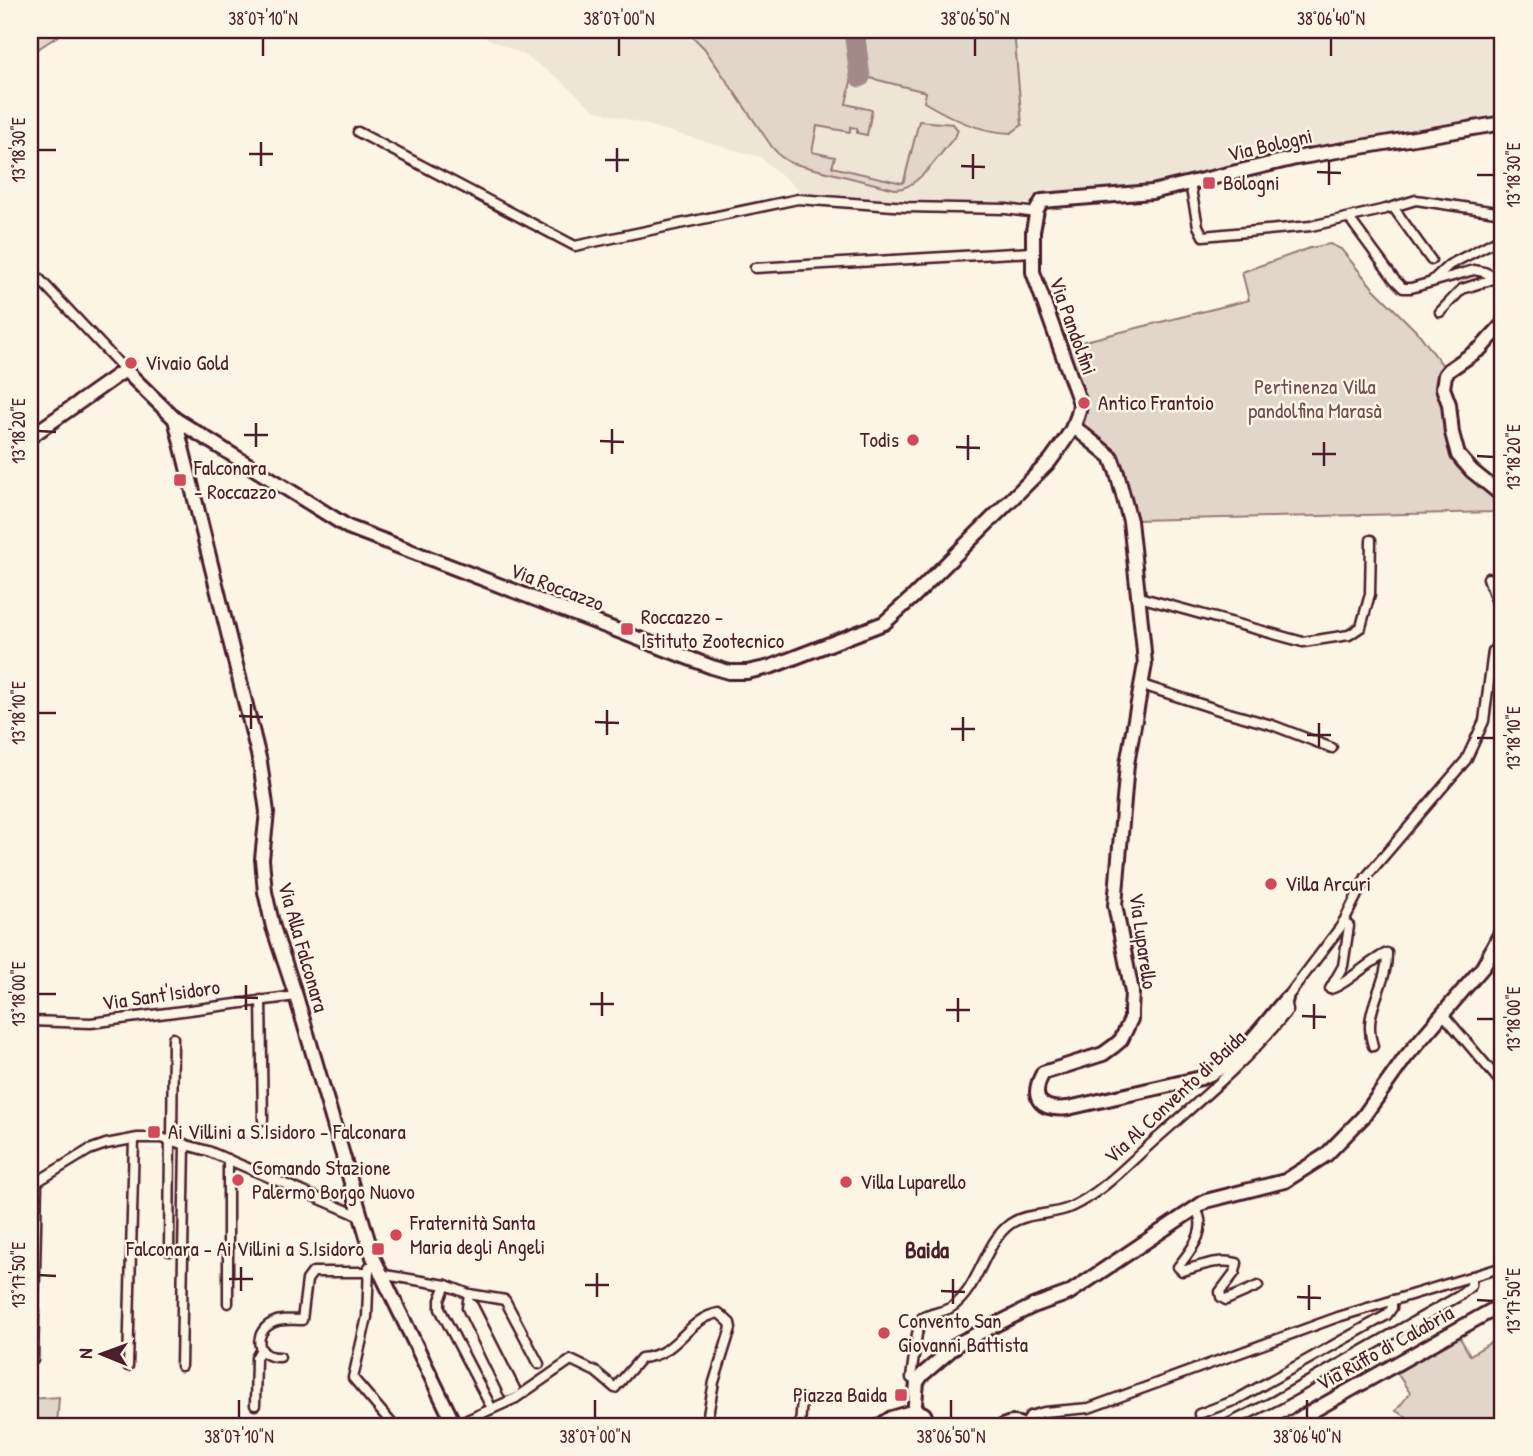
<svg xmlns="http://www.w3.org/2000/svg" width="1533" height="1456" font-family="'Patrick Hand',sans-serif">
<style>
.built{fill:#eee5d7}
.green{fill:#e2d5ca;stroke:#967a7a;stroke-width:2}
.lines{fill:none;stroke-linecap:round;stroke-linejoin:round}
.taxiway{stroke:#a38a88;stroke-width:21}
.street-casing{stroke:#4a1f2b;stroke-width:13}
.secondary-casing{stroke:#4a1f2b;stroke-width:18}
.street{stroke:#fcf5e5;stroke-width:8}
.secondary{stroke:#fcf5e5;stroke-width:12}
.ticks{fill:none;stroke:#4a1f2b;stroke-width:2.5}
.poi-dot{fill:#d1495b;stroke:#fcf5e5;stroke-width:2.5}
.labels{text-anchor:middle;stroke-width:5;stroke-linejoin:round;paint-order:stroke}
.street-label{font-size:21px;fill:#4a1f2b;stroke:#fcf5e5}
.poi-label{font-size:21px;fill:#4a1f2b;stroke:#fcf5e5;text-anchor:start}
.park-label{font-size:21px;fill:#704c53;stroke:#fcf5e5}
.neighbourhood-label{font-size:23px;font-weight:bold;fill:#4a1f2b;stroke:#fcf5e5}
.neatline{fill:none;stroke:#4a1f2b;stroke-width:2.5}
.ticks-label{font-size:18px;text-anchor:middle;fill:#4a1f2b}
</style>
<rect width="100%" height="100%" fill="#fcf5e5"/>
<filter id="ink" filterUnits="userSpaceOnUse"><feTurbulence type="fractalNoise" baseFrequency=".0143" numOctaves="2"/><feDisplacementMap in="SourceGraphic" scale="14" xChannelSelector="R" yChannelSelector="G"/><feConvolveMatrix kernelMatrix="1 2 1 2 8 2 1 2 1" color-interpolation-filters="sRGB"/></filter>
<g filter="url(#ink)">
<path class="built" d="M468 30H1503V120L1166 185 1043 196 1033 204 882 199 801 192 760 157 594 110 558 78 524 55Z"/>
<g class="green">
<path d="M30 30H58L61 34 30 54Z"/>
<path d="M693 30H849L854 68 846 104 872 110 867 135 857 133V128L850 127V132L817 126 812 152 835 157 832 167 902 183 904 181 919 121 953 124 958 130 956 135C942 151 917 191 895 189L791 163 780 156 772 147 704 48 692 36Z"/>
<path d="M861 30H1014L1022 125 1011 133C978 132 951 118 924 102L926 92 870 78 866 72Z"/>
<path d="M1330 244 1341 249 1373 288 1420 335 1443 366 1435 389 1445 409 1450 450 1456 466 1468 477 1503 501V507L1497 512 1134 520 1121 474 1084 430C1081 419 1087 412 1086 402 1083 383 1072 363 1065 346L1249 300 1242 272 1310 248Z"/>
<path d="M1503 1335V1426H1423L1396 1411 1410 1393 1397 1373 1459 1336 1470 1355Z"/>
<path d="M59 1397 57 1426H30V1399Z"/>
</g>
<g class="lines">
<path class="taxiway" d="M854 30 860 77"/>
<g class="street-casing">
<g id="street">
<path d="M358 132 575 246 798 199 907 207 1006 209 1036 213"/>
<path d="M1190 184 1198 226 1203 236 1311 226 1386 209 1416 200 1503 213"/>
<path d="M1393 207 1431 260"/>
<path d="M1349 218 1394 279 1403 288H1411L1474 270 1484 272 1497 278"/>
<path d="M755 268 1032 252"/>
<path d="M30 269 125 370"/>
<path d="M1433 280 1449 265 1503 237"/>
<path d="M1440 312 1462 289 1503 276"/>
<path d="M1488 578 1496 600 1503 609"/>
<path d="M1139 597 1303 642 1349 635 1361 627 1370 594 1371 540"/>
<path d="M1142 685 1222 711 1272 725 1332 748"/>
<path d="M1343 922 1349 926 1343 966 1330 989C1343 987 1369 961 1387 953 1388 986 1361 1011 1373 1046"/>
<path d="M261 1000 263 1120"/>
<path d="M1442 1013 1503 1085"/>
<path d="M30 1021 91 1023 296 996"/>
<path d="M172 1141 173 1038"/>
<path d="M228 1159V1303"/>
<path d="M30 1186 89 1150 106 1144 138 1138H161L208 1151 362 1217"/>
<path d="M1195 1208C1210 1229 1191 1250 1178 1267L1182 1271C1200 1266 1219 1258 1237 1263L1235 1272 1220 1292 1221 1297 1226 1300 1258 1286"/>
<path d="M169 1251 170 1140"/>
<path d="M369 1267 367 1317 353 1378 394 1426"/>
<path d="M379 1274 446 1285 469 1294 505 1300 539 1364"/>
<path d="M446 1285 440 1300V1309L489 1403"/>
<path d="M468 1301 473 1306 515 1389 508 1392 467 1308 469 1294"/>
<path d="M280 1357C255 1358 253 1333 272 1323 281 1318 292 1320 302 1320L307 1280 313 1272H369"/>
<path d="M33 1360 37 1182"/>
<path d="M128 1366 134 1139"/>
<path d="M181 1366 185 1144"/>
<path d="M917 1382 911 1378 917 1334 922 1318C931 1313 944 1312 952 1307 980 1287 984 1243 1010 1224 1027 1212 1052 1216 1071 1207 1103 1192 1129 1163 1155 1140 1202 1098 1249 1060 1288 1010L1286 999 1342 925 1366 877 1466 760 1484 721 1493 651 1503 638"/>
<path d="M255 1405 256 1358 261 1349"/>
<path d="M1199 1414 1236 1400 1387 1315 1392 1308V1300"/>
<path d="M454 1426 516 1398 571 1360 596 1372 615 1388 641 1358C680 1355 685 1319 719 1313L730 1323 731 1328 714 1382 706 1426"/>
<path d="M800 1426 802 1399"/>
<path d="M875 1426 890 1416 914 1409"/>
<path d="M891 1426 909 1413"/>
<path d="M1025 1426 1030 1416 1044 1412 1089 1408 1338 1317 1503 1267"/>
<path d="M1224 1426 1276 1400 1459 1296 1471 1286 1472 1276"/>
</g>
</g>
<g class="secondary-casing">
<g id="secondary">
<path d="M1503 324 1481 348 1449 370 1445 375 1443 388 1449 404 1452 433 1458 455 1472 471 1503 496"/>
<path d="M175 419 260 762 267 812 262 859 265 892 273 927 296 996 373 1257 455 1426"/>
<path d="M1073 426 1111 457 1117 473 1130 521 1143 641 1145 664 1127 764 1115 905 1132 992 1131 1011V1019L1121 1040 1114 1046 1103 1054 1043 1073C1029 1099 1041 1111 1068 1108L1201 1078C1238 1064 1260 1029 1286 999"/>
<path d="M30 437 125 370 175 419 348 527 712 667 729 672H747L770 667 884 623 914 596 1050 461C1062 444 1079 424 1080 403L1033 272V231L1037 210 1042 201 1152 192 1296 158 1503 123"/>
<path d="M914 1409 924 1414 929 1426"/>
<path d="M913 1426 917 1382 922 1375 959 1343 1033 1306 1069 1293 1206 1201 1285 1181 1326 1155 1363 1117 1405 1058 1483 967 1503 929"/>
<path d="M1003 1426C1011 1422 1016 1422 1023 1426"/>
<path d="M1286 1426 1503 1304"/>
</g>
</g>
<use href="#street" class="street"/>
<use href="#secondary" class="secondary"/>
</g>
</g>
<path class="ticks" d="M263 56V38M619 56V38M975 56V38M1331 56V38M38 150H56M249 154H273M605 160H629M261 166V142M961 166 985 167M617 172V148M1317 172 1341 173M1477 175H1494M973 179V154M1329 185V160M38 431 56 432M244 435H268M600 441 624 442M256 447V423M956 447 980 448M612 454V429M1312 454H1336M1477 456 1494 457M968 460V435M1324 466V442M38 713H56M239 716 263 717M595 722 619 723M251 729V704M951 729H975M607 735V710M1307 735H1331M1477 738H1494M963 741V717M1319 747V723M38 994H56M234 997 258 998M590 1004H614M246 1010V985M946 1010H970M602 1016V992M1302 1016 1326 1017M1477 1019H1494M958 1022V998M1314 1029V1004M38 1275 56 1276M229 1279H253M585 1285H609M241 1291V1267M941 1291 965 1292M597 1297V1273M1297 1297 1321 1298M1477 1300 1494 1301M953 1304V1279M1309 1310V1285M239 1418V1400M595 1418V1400M951 1418V1400M1307 1418V1400"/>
<g class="poi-dot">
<rect x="1202" y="176" width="14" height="14" rx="3.5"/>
<circle cx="131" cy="363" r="7"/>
<circle cx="1084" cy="403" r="7"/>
<circle cx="913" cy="440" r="7"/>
<rect x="173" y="473" width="14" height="14" rx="3.5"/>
<rect x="620" y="622" width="14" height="14" rx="3.5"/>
<circle cx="1271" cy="884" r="7"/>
<rect x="147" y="1125" width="14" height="14" rx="3.5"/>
<circle cx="238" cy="1180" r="7"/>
<circle cx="846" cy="1182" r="7"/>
<circle cx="396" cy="1235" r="7"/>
<rect x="371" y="1242" width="14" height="14" rx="3.5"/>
<circle cx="884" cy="1333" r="7"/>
<rect x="894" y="1388" width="14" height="14" rx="3.5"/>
</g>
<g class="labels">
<g class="street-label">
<text transform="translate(1270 145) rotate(-13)" y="7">Via Bologni</text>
<text transform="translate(1073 326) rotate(70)" y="7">Via Pandolfini</text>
<text transform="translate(557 587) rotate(21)" y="7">Via Roccazzo</text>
<text transform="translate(1143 941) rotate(82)" y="7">Via Luparello</text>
<text transform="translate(303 947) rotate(74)" y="7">Via Alla Falconara</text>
<text transform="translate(161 995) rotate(-8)" y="7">Via Sant'Isidoro</text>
<text transform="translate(1175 1097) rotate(-43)" y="7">Via Al Convento di Baida</text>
<text transform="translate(1385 1348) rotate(-29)" y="7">Via Ruffo di Calabria</text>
</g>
<g class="poi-label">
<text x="1223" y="190">Bologni</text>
<text x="145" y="370">Vivaio Gold</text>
<text x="1098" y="410">Antico Frantoio</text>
<text x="899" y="447" text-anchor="end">Todis</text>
<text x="194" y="475">Falconara<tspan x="194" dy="24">- Roccazzo</tspan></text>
<text x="641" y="624">Roccazzo -<tspan x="641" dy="24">Istituto Zootecnico</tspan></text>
<text x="1285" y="891">Villa Arcuri</text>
<text x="168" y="1139">Ai Villini a S.Isidoro - Falconara</text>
<text x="252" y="1175">Comando Stazione<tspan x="252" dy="24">Palermo Borgo Nuovo</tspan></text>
<text x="860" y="1189">Villa Luparello</text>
<text x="410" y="1230">Fraternità Santa<tspan x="410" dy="24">Maria degli Angeli</tspan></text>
<text x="364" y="1256" text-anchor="end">Falconara - Ai Villini a S.Isidoro</text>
<text x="898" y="1328">Convento San<tspan x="898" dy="24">Giovanni Battista</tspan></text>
<text x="887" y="1402" text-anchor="end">Piazza Baida</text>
</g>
<g class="park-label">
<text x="1315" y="394">Pertinenza Villa<tspan x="1315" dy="24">pandolfina Marasà</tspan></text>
</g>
<g class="neighbourhood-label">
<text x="927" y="1258">Baida</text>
</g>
</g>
<rect width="1533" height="1456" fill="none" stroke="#fcf5e5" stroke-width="77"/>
<g transform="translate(102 1354) rotate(271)" stroke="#fcf5e5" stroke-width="5" paint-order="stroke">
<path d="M0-5L12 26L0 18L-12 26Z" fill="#4a1f2b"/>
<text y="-10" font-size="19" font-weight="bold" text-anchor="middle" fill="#4a1f2b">N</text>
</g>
<rect x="38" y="38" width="1456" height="1380" class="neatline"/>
<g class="ticks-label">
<text x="263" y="25">38°07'10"N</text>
<text x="619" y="25">38°07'00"N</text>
<text x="975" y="25">38°06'50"N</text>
<text x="1331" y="25">38°06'40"N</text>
<text transform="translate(19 150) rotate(-90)" y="6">13°18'30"E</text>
<text transform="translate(1514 175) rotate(-90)" y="6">13°18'30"E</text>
<text transform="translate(19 431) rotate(-90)" y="6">13°18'20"E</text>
<text transform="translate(1514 457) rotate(-90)" y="6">13°18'20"E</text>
<text transform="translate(19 713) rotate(-90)" y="6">13°18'10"E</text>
<text transform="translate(1514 738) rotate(-90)" y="6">13°18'10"E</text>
<text transform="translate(19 994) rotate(-90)" y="6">13°18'00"E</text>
<text transform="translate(1514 1019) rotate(-90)" y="6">13°18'00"E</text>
<text transform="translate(19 1275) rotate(-90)" y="6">13°17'50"E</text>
<text transform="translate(1514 1301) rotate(-90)" y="6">13°17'50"E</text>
<text x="239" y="1443">38°07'10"N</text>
<text x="595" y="1443">38°07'00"N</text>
<text x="951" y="1443">38°06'50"N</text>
<text x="1307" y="1443">38°06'40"N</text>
</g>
</svg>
